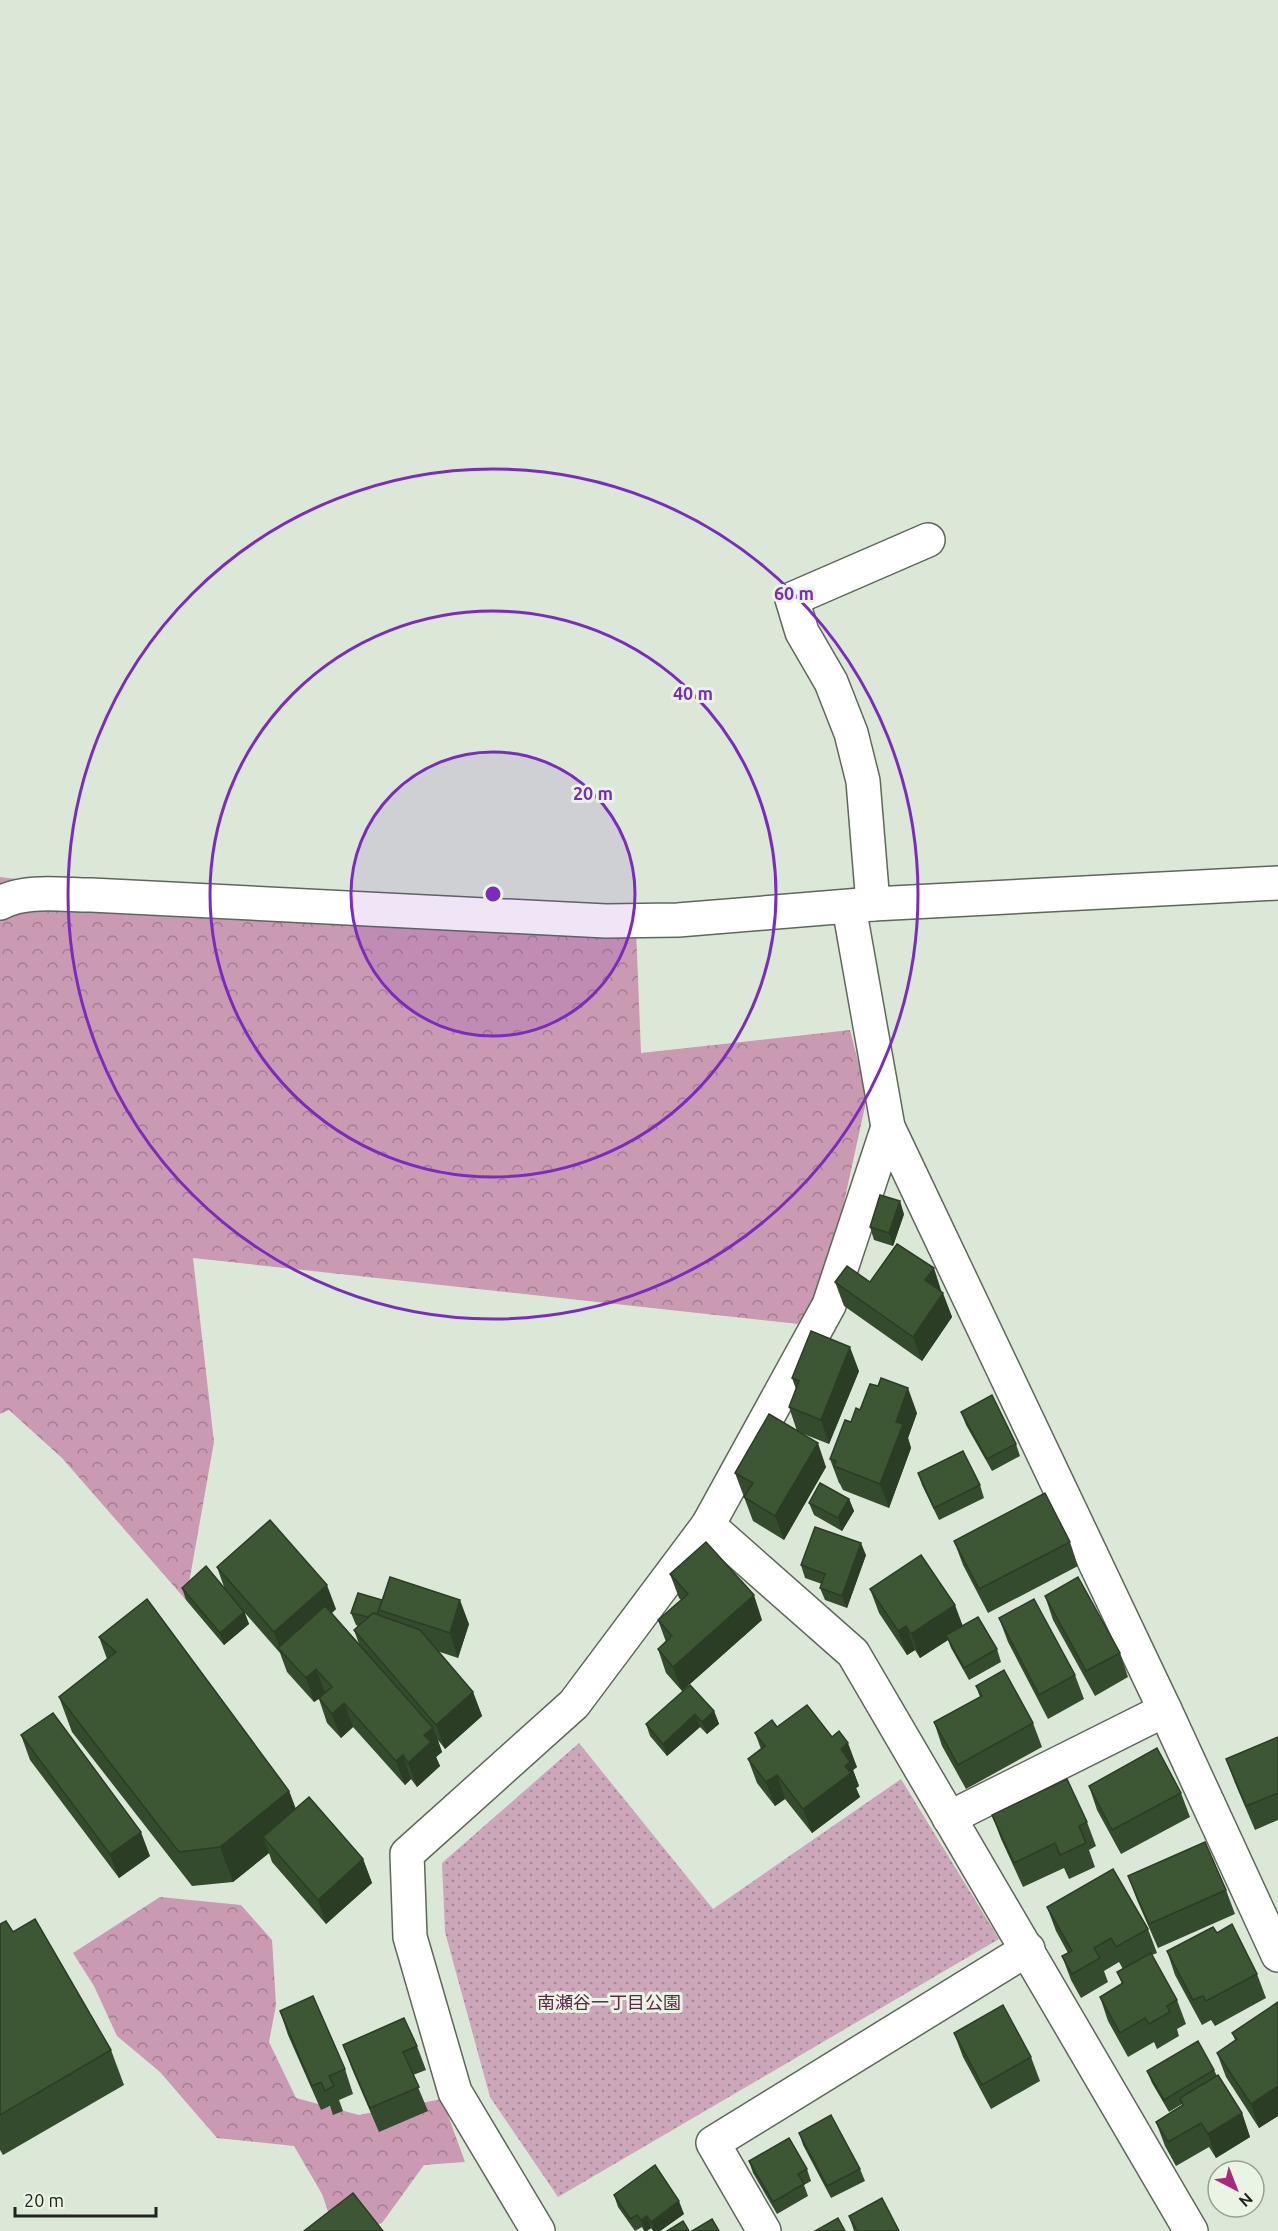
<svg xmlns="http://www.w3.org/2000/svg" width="1278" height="2231" font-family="Ubuntu,'Noto Sans JP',sans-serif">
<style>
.grass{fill:url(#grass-dots)}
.forest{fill:url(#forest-crowns)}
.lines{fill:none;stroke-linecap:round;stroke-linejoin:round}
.minor-casing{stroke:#5e685a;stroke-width:36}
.minor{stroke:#fff;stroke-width:33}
.wall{fill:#344b2d}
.shaded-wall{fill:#2b3d24}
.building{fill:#3d5734;stroke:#2b3d24;stroke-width:1.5}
.ring{fill:none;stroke:#7b2cbf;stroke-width:3}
.labels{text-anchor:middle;stroke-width:6;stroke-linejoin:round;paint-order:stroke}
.park-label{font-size:18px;fill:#5f2547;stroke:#e9f4e4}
.centre{fill:#7b2cbf;stroke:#e9f4e4;stroke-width:3}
.ring-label{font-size:18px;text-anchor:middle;font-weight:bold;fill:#7b2cbf;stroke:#e9f4e4;stroke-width:6;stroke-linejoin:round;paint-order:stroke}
</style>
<defs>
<pattern id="grass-dots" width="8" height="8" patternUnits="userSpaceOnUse" patternTransform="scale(1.5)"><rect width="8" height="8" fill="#cca7ba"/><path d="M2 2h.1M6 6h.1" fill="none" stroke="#a58897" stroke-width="1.8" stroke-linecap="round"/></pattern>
<pattern id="forest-crowns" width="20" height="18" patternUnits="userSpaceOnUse" patternTransform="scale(1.5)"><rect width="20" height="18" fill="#ca9ab3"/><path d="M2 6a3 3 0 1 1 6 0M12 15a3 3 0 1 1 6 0" fill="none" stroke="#a47d91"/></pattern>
</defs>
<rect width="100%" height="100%" fill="#dbe7d7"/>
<path class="grass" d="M579 1743 713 1909 901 1779 999 1939 558 2197 490 2097 445 1932 442 1863Z"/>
<g class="forest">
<path d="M0 877 112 891 636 929 641 1053 850 1030 867 1097 817 1326 193 1258 214 1442 186 1600 62 1458 9 1410 0 1414Z"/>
<path d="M160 1897 241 1905 272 1940 276 2005 269 2042 296 2098 359 2115 442 2099 465 2162 424 2165 382 2223 356 2231H335L322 2194 294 2146 217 2138 160 2072 117 2036 94 1986 73 1953Z"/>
</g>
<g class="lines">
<g class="minor-casing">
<g id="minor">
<path d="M0 903C25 889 63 895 91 895L606 921 678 920 873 904 1278 883"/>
<path d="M873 904 863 781 851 733 831 682 802 632 792 599 928 540"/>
<path d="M849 907 888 1127 1165 1710 1278 1955"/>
<path d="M708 1525 853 1653 1191 2231"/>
<path d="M949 1818 1165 1710"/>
<path d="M538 2231 455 2092 410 1937 407 1854 574 1704 708 1525 829 1305 888 1127"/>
<path d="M764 2231 713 2143 1028 1949"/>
</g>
</g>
<use href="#minor" class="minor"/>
</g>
<g class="wall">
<path d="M904 1214 893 1246 874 1240 870 1227Z"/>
<path d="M835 1282H870L942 1292 952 1317 922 1361 844 1306Z"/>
<path d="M859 1371 829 1444 801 1433 826 1467 784 1540 753 1521 735 1473 797 1431 789 1407 796 1389 792 1378Z"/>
<path d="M961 1412 1016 1444 1020 1456 992 1471 966 1425Z"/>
<path d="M917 1413 908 1438 911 1448 889 1508 843 1490 840 1484 839 1483 830 1459 851 1422Z"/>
<path d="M918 1473 980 1485 984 1498 939 1520 922 1485Z"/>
<path d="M849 1499 854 1511 842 1531 814 1515 809 1503Z"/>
<path d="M954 1541 1070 1542 1078 1566 988 1613 963 1565Z"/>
<path d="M866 1555 847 1608 825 1600 820 1588 822 1584 805 1578 801 1565Z"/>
<path d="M217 1567 336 1609 332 1613 359 1644 354 1630 358 1626 356 1625 351 1613 358 1593 469 1624 458 1658 437 1651 473 1692 482 1716 445 1749 438 1740 442 1752 436 1757 440 1766 417 1787 411 1779 405 1785 353 1727 341 1738 327 1723 319 1699 314 1702 287 1672 280 1653 245 1613 249 1624 224 1645 186 1600 182 1588 224 1587Z"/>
<path d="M670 1574 762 1620 682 1691 666 1673 658 1649 666 1642 658 1620 681 1600 679 1598Z"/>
<path d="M870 1589 963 1626 997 1649 1001 1662 969 1680 951 1648 948 1640 920 1658 915 1650 907 1655 879 1613Z"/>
<path d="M1045 1596 1120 1653 1128 1677 1095 1696 1053 1620Z"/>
<path d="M999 1618 1075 1675 1084 1699 1048 1719 1008 1642Z"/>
<path d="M99 1637 289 1791 296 1809 363 1859 372 1883 326 1924 272 1862 269 1853 233 1882 192 1886 72 1732 59 1697 107 1659Z"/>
<path d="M976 1686 1033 1723 1042 1747 966 1789 942 1746 934 1722 980 1697Z"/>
<path d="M714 1711 719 1724 707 1734 700 1727 667 1756 650 1736 646 1724Z"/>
<path d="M777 1727 832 1737 857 1767 853 1770 859 1786 856 1788 860 1797 812 1833 785 1799 775 1806 757 1783 748 1759 761 1749 755 1733Z"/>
<path d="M21 1735 150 1856 119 1878 30 1760Z"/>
<path d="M1278 1738V1820L1255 1830 1235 1783 1226 1759Z"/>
<path d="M1089 1786 1181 1793 1190 1817 1121 1854 1097 1810Z"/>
<path d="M992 1815 1087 1822 1096 1846 1089 1850 1095 1867 1069 1879 1064 1868 1023 1887 1001 1839Z"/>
<path d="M1128 1876 1226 1890 1235 1914 1158 1948 1137 1900Z"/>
<path d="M1047 1907 1148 1929 1157 1953 1152 1955 1177 2000 1186 2024 1177 2029 1179 2036 1157 2049 1154 2042 1128 2057 1108 2021 1100 1997 1122 1984 1117 1972 1123 1969 1119 1962 1104 1971 1108 1982 1081 1998 1071 1980 1062 1956 1068 1953 1056 1931Z"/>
<path d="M0 1924 13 1932 111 2050 124 2085 3 2155 0 2150Z"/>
<path d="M1217 1933 1257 1974 1266 1998 1215 2026 1211 2020 1202 2025 1175 1975 1167 1951Z"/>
<path d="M1278 2003V2116L1259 2128 1226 2077 1217 2053 1235 2040 1232 2033Z"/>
<path d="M280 2011 345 2069 353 2094 339 2100 343 2111 333 2115 330 2106 321 2110 288 2035Z"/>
<path d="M954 2033 1031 2057 1040 2081 991 2109 963 2057Z"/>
<path d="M343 2045 417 2046 426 2070 413 2075 428 2111 379 2132 352 2069Z"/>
<path d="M1214 2070 1217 2076 1242 2113 1250 2137 1216 2158 1209 2147 1176 2166 1165 2146 1156 2122 1182 2106V2104L1169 2112 1152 2083 1147 2071Z"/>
<path d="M799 2133 860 2169 865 2181 831 2198 803 2145Z"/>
<path d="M749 2161 807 2169 811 2181 804 2185 808 2196 777 2214 753 2173Z"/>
<path d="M614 2195 684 2214 660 2231H653L651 2228 647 2231H644L642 2227 635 2231 618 2207Z"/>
<path d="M849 2216 899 2231H854Z"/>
</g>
<g class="shaded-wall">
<path d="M900 1201 904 1214 893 1246 889 1233Z"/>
<path d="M934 1268 942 1293 925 1280Z"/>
<path d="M943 1293 952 1317 922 1361 913 1337Z"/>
<path d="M850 1347 859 1371 829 1444 821 1420Z"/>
<path d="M908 1388 917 1413 908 1438 911 1448 889 1508 880 1484 896 1422Z"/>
<path d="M818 1443 826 1467 784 1540 775 1516Z"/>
<path d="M849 1499 854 1511 842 1531 838 1518Z"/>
<path d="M861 1543 866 1555 847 1608 842 1596Z"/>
<path d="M327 1585 336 1609 284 1655 281 1651 274 1632Z"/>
<path d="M754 1595 762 1620 682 1691 673 1667Z"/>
<path d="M460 1600 469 1624 458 1658 450 1633Z"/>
<path d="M955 1605 964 1629 946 1635 948 1640 920 1658 911 1634Z"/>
<path d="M244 1612 249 1624 224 1645 220 1633Z"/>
<path d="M906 1626 915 1650 907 1655 898 1631Z"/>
<path d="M316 1669 325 1693 314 1702 306 1678Z"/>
<path d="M473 1692 482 1716 445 1749 436 1725Z"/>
<path d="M344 1703 353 1727 341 1738 332 1714Z"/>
<path d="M714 1711 719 1724 707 1734 702 1722Z"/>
<path d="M695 1714 700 1727 667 1756 663 1744Z"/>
<path d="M433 1728 442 1752 436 1757 440 1766 417 1787 408 1763 424 1735Z"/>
<path d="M848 1743 857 1767 853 1770 859 1786 856 1788 860 1797 812 1833 803 1809 845 1766 841 1749Z"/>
<path d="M403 1755 411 1779 405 1785 396 1761Z"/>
<path d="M777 1775 785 1799 775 1806 766 1782Z"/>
<path d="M289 1791 302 1826 263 1837 269 1853 233 1882 220 1847Z"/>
<path d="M141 1832 150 1856 119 1878 110 1854Z"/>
<path d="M363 1859 372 1883 326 1924 318 1900Z"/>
<path d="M1278 2086V2116L1259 2128 1251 2104Z"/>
<path d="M1242 2113 1250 2137 1216 2158 1208 2134Z"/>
<path d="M679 2201 684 2214 660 2231H654L651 2222Z"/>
<path d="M647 2216 651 2228 647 2231H645L641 2220Z"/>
</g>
<g class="building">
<path d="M880 1195 900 1201 889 1233 870 1227Z"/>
<path d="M897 1244 934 1268 925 1280 943 1293 913 1337 835 1282 847 1266 870 1282Z"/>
<path d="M811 1331 850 1347 821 1420 789 1407 799 1381 792 1378Z"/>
<path d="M881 1378 908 1388 896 1422 903 1424 880 1484 834 1466 836 1461 830 1459 845 1420 851 1422 856 1408 860 1410 870 1384 878 1386Z"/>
<path d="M992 1395 1016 1444 987 1459 961 1412Z"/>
<path d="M769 1414 818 1443 775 1516 744 1497 753 1483 735 1473Z"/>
<path d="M963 1451 980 1485 934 1508 918 1473Z"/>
<path d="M820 1483 849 1499 838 1518 809 1503Z"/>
<path d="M1045 1493 1070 1542 979 1589 954 1541Z"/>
<path d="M270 1520 327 1585 274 1632 217 1567Z"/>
<path d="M815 1527 861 1543 842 1596 820 1588 825 1574 801 1565Z"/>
<path d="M706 1542 754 1595 673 1667 658 1649 672 1636 658 1620 688 1594 670 1574Z"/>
<path d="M921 1555 955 1605 911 1634 906 1626 898 1631 870 1589Z"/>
<path d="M206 1566 244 1612 220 1633 182 1588Z"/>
<path d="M390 1577 460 1600 450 1633 379 1610Z"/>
<path d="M1078 1577 1120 1653 1086 1671 1045 1596Z"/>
<path d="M358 1593 382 1600 377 1614 373 1613 368 1617 351 1613Z"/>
<path d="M147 1599 289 1791 220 1847 179 1852 59 1697 116 1652 99 1637Z"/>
<path d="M1034 1599 1075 1675 1039 1695 999 1618Z"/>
<path d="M325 1606 433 1728 424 1735 431 1742 408 1763 403 1755 396 1761 344 1703 332 1714 319 1698 332 1687 316 1669 306 1678 278 1648Z"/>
<path d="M373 1613 420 1630 473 1692 436 1725 354 1630Z"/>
<path d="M978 1617 997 1649 964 1668 946 1635Z"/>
<path d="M1004 1670 1033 1723 958 1765 934 1722 982 1696 976 1686Z"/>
<path d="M690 1685 714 1711 702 1722 695 1714 663 1744 646 1724Z"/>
<path d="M807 1705 832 1737 839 1731 848 1743 841 1749 850 1762 845 1766 851 1773 803 1809 777 1775 766 1782 748 1759 765 1746 755 1733 772 1720 777 1727Z"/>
<path d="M53 1713 141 1832 110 1854 21 1735Z"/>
<path d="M1278 1737V1793L1246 1806 1226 1759Z"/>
<path d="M1157 1748 1181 1793 1112 1830 1089 1786Z"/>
<path d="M1067 1779 1087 1822 1079 1826 1086 1843 1060 1855 1055 1843 1014 1863 992 1815Z"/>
<path d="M309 1797 363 1859 318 1900 263 1837Z"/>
<path d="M1205 1842 1226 1890 1149 1924 1128 1876Z"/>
<path d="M1113 1869 1148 1929 1116 1947 1111 1938 1094 1948 1100 1958 1072 1974 1062 1956 1072 1951 1047 1907Z"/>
<path d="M35 1919 111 2050 0 2115V1924L6 1921 13 1932Z"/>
<path d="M1232 1924 1257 1974 1206 2001 1203 1996 1193 2000 1167 1951 1213 1927 1217 1933Z"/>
<path d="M1151 1953 1177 2000 1167 2006 1170 2012 1149 2024 1145 2018 1120 2033 1100 1997 1123 1983 1117 1972Z"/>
<path d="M313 1996 345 2069 329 2076 334 2086 325 2091 321 2082 312 2086 280 2011Z"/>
<path d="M1278 2002V2086L1251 2104 1217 2053 1237 2039 1232 2033Z"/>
<path d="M1003 2005 1031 2057 982 2085 954 2033Z"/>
<path d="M404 2018 417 2046 403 2052 419 2087 370 2108 343 2045Z"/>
<path d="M1198 2041 1214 2070 1164 2100 1147 2071Z"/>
<path d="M1218 2075 1242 2113 1208 2134 1201 2123 1168 2142 1156 2122 1183 2105 1180 2098Z"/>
<path d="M831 2115 860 2169 827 2186 799 2133Z"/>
<path d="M789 2138 807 2169 798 2174 804 2184 773 2202 749 2161Z"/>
<path d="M655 2165 679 2201 651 2222 647 2216 641 2220 637 2215 630 2219 614 2195Z"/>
<path d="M353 2193 383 2231H304Z"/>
<path d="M882 2198 899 2231H857L849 2216Z"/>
<path d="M838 2218 845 2231H815Z"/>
<path d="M712 2219 719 2231H692Z"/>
<path d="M683 2221 689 2231H667Z"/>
</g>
<circle cx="493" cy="894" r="142" fill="#7b2cbf" fill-opacity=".12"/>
<g class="ring">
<circle cx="493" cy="894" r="142"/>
<circle cx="493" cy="894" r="283"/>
<circle cx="493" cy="894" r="425"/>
</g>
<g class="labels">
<g class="park-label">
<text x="609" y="2009">南瀬谷一丁目公園</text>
</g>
</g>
<circle cx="493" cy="894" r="9" class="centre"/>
<g class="ring-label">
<text x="794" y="600">60 m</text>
<text x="693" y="700">40 m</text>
<text x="593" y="800">20 m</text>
</g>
<g transform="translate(1236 2189) rotate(138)"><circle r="28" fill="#e9f4e4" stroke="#99a195" stroke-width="1.5"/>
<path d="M0-4.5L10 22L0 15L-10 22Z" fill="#a92a7a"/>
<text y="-9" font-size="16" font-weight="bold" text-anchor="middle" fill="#20241e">N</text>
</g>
<path d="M15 2207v9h141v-9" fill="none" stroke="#20241e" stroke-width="3"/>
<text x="24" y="2207" font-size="18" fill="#20241e" stroke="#e9f4e4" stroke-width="4.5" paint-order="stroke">20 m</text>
</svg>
